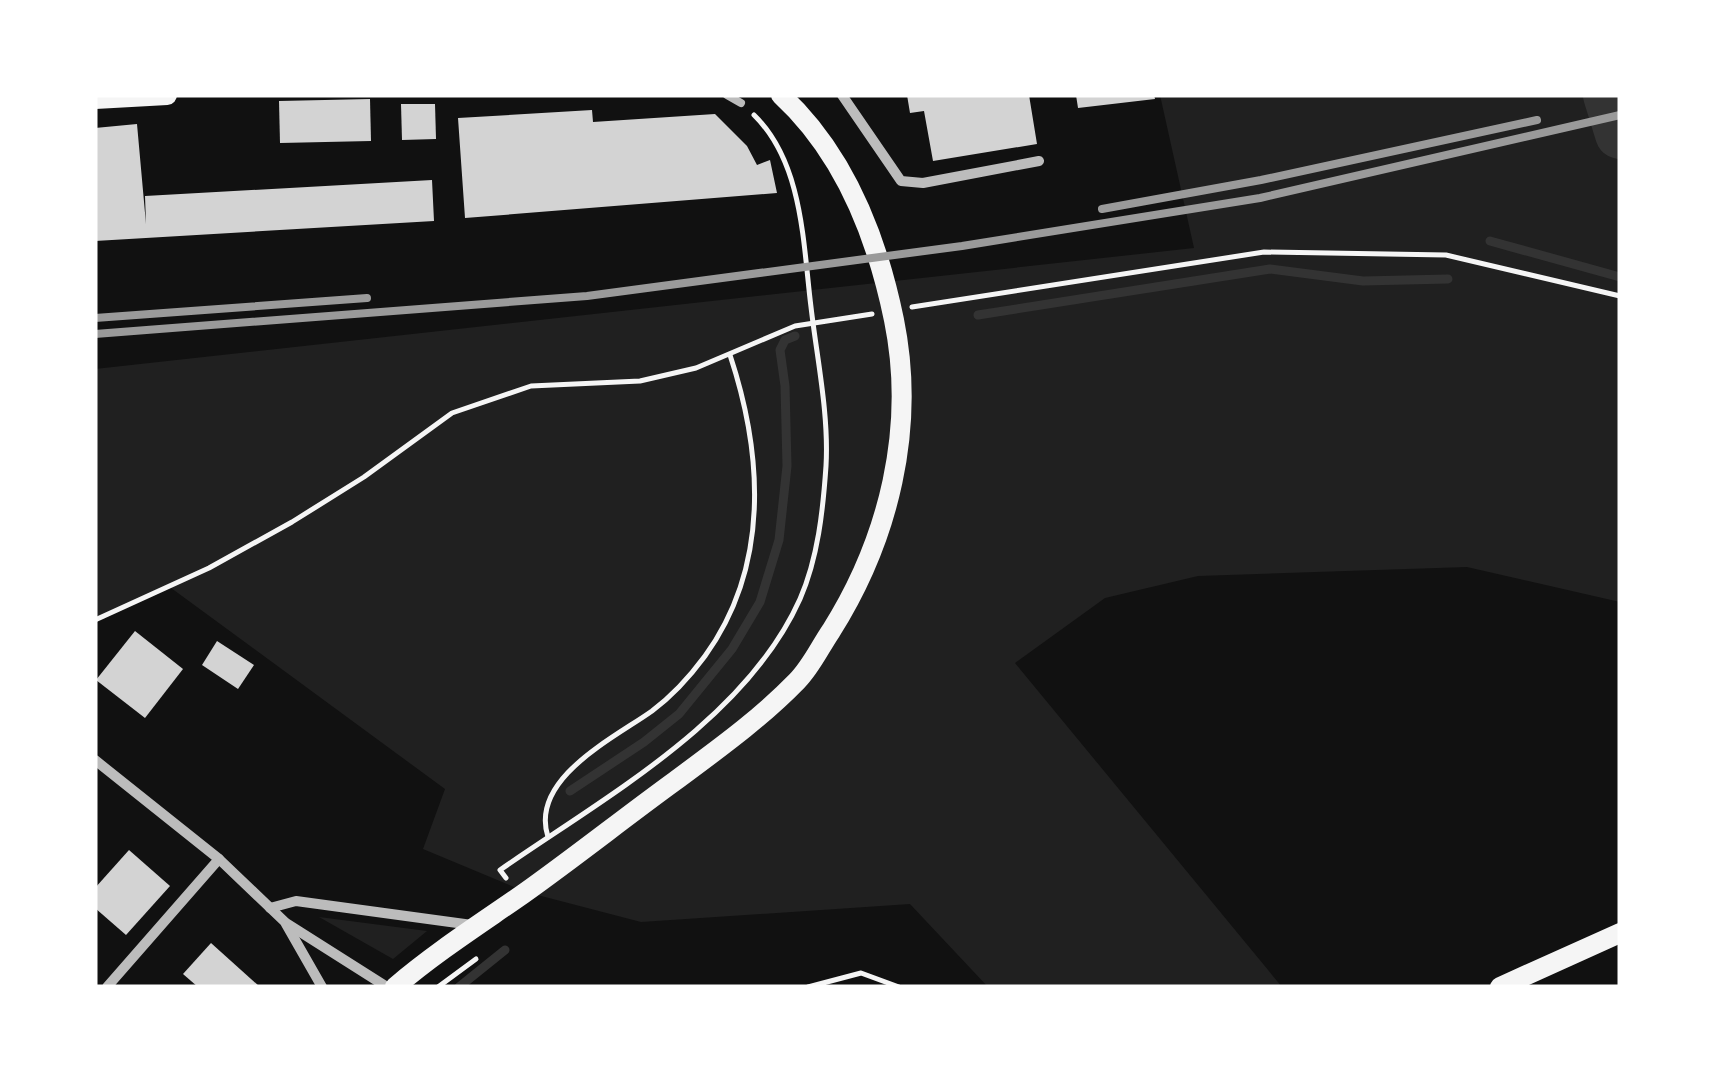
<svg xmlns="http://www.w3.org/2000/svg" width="1715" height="1082" font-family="'DejaVu Sans',sans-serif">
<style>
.green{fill:#202020}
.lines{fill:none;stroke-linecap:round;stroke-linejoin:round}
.stream{stroke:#333;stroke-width:9}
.river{stroke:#333;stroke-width:50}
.building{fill:#d3d3d3}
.path{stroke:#f5f5f5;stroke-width:5}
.service{stroke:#bcbcbc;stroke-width:8}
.minor{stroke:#bcbcbc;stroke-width:10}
.secondary{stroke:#f5f5f5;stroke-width:20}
.rail{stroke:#9a9a9a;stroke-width:8}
</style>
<rect width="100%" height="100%" fill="#111"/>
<g class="green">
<path d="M1160 95H1620V602L1467 567 1198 576 1105 598 1015 663 1282 987H988L910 904 641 922 526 892 423 849 445 789 167 585 95 618V369L1194 248Z"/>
<path d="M319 917 427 931 393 959Z"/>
</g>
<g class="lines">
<g class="stream">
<path d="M1490 241 1620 277"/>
<path d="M978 315 1270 269 1363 281 1448 279"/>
<path d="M570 791 644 742 679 714 732 649 760 602 779 540 787 466 785 386 780 350 785 340 795 336"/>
<path d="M459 987 505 950"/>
</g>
<path class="river" d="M1608 95 1620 134"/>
</g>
<g class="building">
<path d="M907 95H1029L1037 144 933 161 924 111 910 113Z"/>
<path d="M1076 95H1154L1155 99 1078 108Z"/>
<path d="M370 99 371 141 280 143 279 101Z"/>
<path d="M401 104H435L436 139 402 140Z"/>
<path d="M592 110 593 122 715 114 747 146 757 165 770 160 777 193 465 218 458 118Z"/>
<path d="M137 124 146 224 145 196 432 180 434 221 95 241V128Z"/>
<path d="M135 631 183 669 145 718 96 680Z"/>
<path d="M217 641 254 665 238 689 202 665Z"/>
<path d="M129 850 170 886 126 935 95 908V888Z"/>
<path d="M211 943 260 987H198L183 974Z"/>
</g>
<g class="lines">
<g class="path">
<path d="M912 307 1264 252 1446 255 1620 296"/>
<path d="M95 620 209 568 292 522 364 477 452 413 531 386 640 381 696 368 795 326 872 314"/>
<path d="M548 837C529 779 614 738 652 711 672 696 691 675 705 656 770 566 763 455 730 355"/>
<path d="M506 878 500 870C605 797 746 720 800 599 818 558 823 510 826 466 829 414 817 359 811 307 803 243 803 163 754 115"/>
<path d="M438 987 476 959"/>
<path d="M808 987 861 973 899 987"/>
</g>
<path class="service" d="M727 95 741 103"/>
<g class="minor">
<path d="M842 95 901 181 923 183 1039 161"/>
<path d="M95 760 219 859 286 923 387 987"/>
<path d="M270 908 296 901 472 925"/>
<path d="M286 924 322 987"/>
<path d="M107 987 219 859"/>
</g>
<g class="secondary">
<path d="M95 99 167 95"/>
<path d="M395 987C436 952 480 924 523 894 575 857 624 818 675 781 718 749 760 719 797 681 811 667 820 647 831 631 889 539 916 428 894 320 877 237 845 154 781 95"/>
<path d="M1500 987 1620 933"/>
</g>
<g class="rail">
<path d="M1102 209 1261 180 1537 120"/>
<path d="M95 318 367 298"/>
<path d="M95 334 587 296 962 246 1260 198 1620 115"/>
</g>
</g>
<rect width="1715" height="1082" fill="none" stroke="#ffffff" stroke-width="195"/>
</svg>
